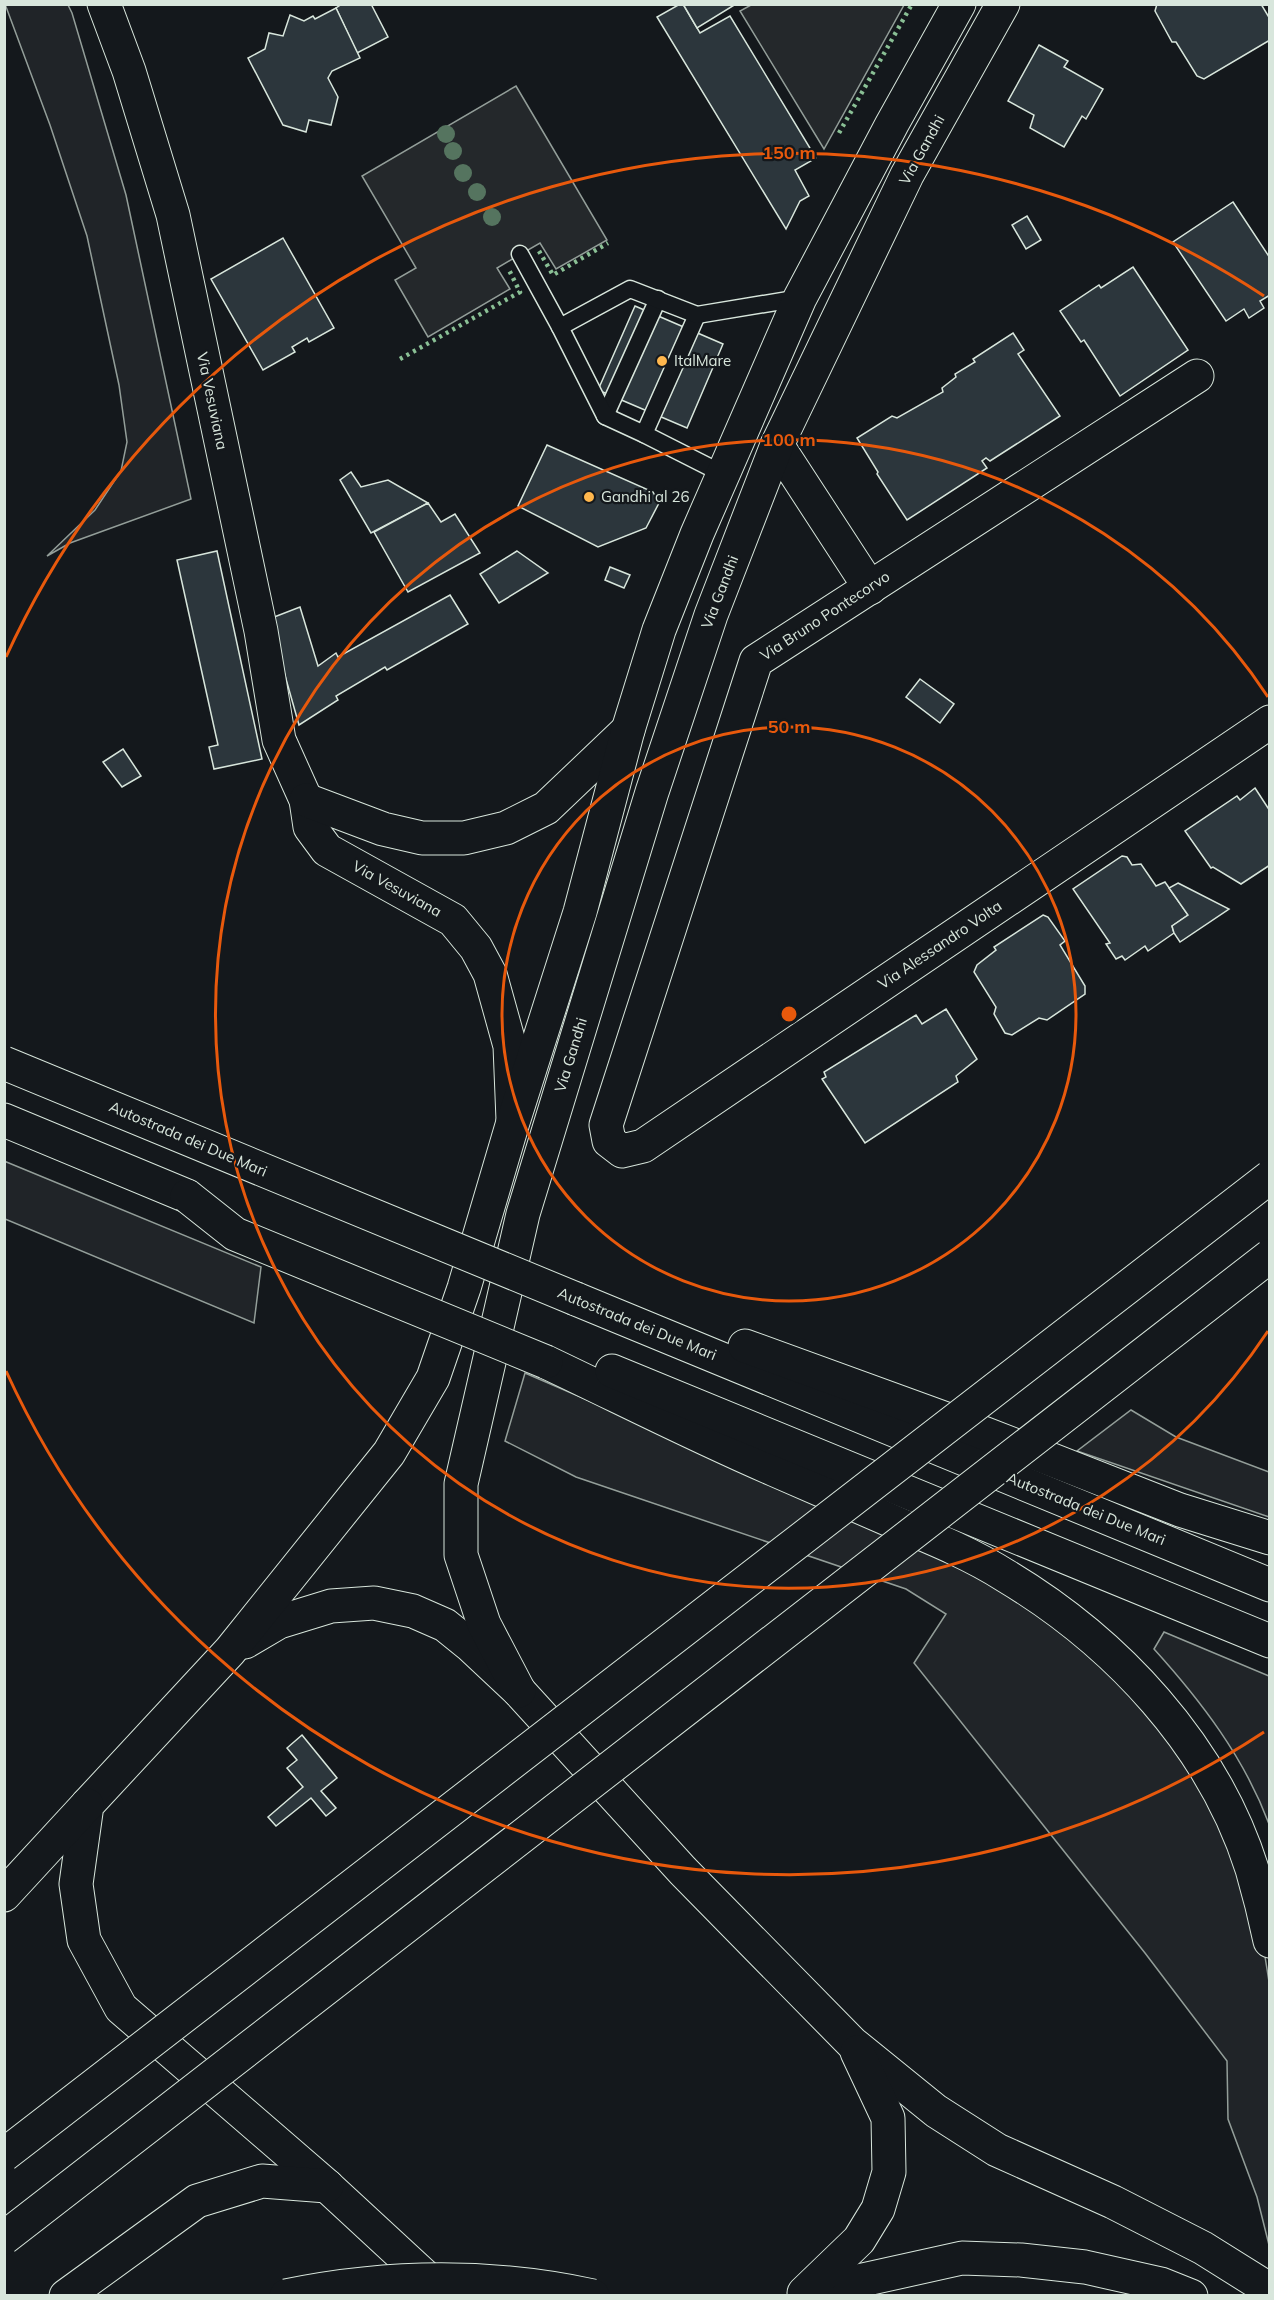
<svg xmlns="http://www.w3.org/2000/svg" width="1274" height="2300" font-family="Mulish,sans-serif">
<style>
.green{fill:#202428;stroke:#939e99;stroke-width:1.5}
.parking{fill:#24282b;stroke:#939e99;stroke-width:1.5}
.building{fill:#2c363c;stroke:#d8e6dc;stroke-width:1.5}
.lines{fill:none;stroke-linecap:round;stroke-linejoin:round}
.service-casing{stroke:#d8e6dc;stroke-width:19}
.minor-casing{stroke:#d8e6dc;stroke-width:35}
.tertiary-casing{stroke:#d8e6dc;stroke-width:35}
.trunk-casing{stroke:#d8e6dc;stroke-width:35}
.motorway-casing{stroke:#d8e6dc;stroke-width:35}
.service{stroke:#14181c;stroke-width:16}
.minor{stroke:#14181c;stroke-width:33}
.tertiary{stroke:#14181c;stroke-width:33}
.trunk{stroke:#14181c;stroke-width:33}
.motorway{stroke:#14181c;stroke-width:33}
.trunk-bridge-casing{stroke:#d8e6dc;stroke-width:35;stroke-linecap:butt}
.motorway-bridge-casing{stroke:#d8e6dc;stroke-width:35;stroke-linecap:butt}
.trunk-bridge{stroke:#14181c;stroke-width:33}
.motorway-bridge{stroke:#14181c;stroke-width:33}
.hedge{stroke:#8ac095;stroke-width:4.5;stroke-dasharray:3 4.5;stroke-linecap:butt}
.tree{fill:#55745f}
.ring{fill:none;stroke:#e8590c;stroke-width:3}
.poi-dot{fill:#ffb74d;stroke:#14181c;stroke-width:2}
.labels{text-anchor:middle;stroke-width:4.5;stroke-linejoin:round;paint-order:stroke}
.street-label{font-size:15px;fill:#d8e6dc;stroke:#14181c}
.poi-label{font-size:15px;fill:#d8e6dc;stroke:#14181c;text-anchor:start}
.centre{fill:#e8590c;stroke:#14181c;stroke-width:3}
.ring-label{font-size:18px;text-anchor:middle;font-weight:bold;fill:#e8590c;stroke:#14181c;stroke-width:4.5;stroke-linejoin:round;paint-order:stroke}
</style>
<rect width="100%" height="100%" fill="#14181c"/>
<g class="green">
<path d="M5 4 68 5 72 13 126 195 191 499 70 543 47 556 95 510 121 471 127 442 119 385 87 236 50 125Z"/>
<path d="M4 1161 261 1267 254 1323 5 1219Z"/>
<path d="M525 1373 962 1562 1089 1646 1209 1790 1263 1944 1270 1988 1269 2245 1257 2197 1228 2119 1227 2061 1145 1953 914 1663 946 1614 906 1589 576 1477 505 1441Z"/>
<path d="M1131 1410 1176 1437 1269 1472V1517L1077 1451Z"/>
<path d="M1164 1632 1269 1676V1824C1244 1757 1201 1701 1154 1649Z"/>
</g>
<g class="parking">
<path d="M751 5H904L824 149 740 11Z"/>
<path d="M516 86 607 240 556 269 540 243 497 268 510 289 428 337 395 280 416 268 362 176Z"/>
</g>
<g class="building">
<path d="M342 4H371L388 37 357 53 336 8Z"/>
<path d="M680 4H683L700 33 730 16 816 158 795 170 809 196 800 201 786 229 657 17Z"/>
<path d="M683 4H736L697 28Z"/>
<path d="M1157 4H1261L1270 19V40L1204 79 1197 76 1176 42H1172L1155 11Z"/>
<path d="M336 8 360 58 332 71 328 78 338 97 331 125 309 120 306 132 283 125 248 58 265 49 269 33 283 36 290 15 304 21 313 16 315 19Z"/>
<path d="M1039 45 1068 61 1064 67 1103 89 1086 119 1082 116 1064 147 1030 128 1034 115 1008 101Z"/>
<path d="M1233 202 1270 258V295L1260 301 1264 308 1249 318 1244 309 1226 321 1173 242Z"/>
<path d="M1027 216 1041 240 1026 249 1012 225Z"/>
<path d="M283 238 334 328 309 342 307 338 292 347 295 352 263 370 211 279Z"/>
<path d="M1133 267 1188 350 1120 396 1084 340 1081 342 1060 311 1099 285 1101 288Z"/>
<path d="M635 306 723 344 687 428 598 390Z"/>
<path d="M1013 333 1024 350 1018 354 1060 416 990 461 986 458 982 461 987 468 907 520 877 474 878 472 857 438 892 416 897 418 943 392 942 388 956 377 955 374 975 362 973 359Z"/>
<path d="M547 445 653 492 659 503 646 528 598 547 518 506Z"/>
<path d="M351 472 361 487 388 480 428 503 371 533 340 480Z"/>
<path d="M428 503 441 522 455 514 480 553 408 592 374 532Z"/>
<path d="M217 551 262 759 214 769 209 747 218 745 177 560Z"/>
<path d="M517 551 548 573 499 603 480 574Z"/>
<path d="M610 567 630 575 624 588 605 580Z"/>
<path d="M450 595 468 624 387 670 385 667 336 696 338 700 299 725 269 619 300 607 318 666 336 653 338 657Z"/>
<path d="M920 679 954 704 940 723 906 697Z"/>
<path d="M123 749 141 776 122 787 103 762Z"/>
<path d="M1255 788 1270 811V865L1241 884 1213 867 1211 868 1185 831 1237 796 1240 800Z"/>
<path d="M1122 856 1127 857 1132 865 1141 864 1156 886 1165 882 1188 915 1172 926 1174 933 1148 951 1145 946 1125 960 1122 956 1116 959 1106 944 1110 943 1073 889Z"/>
<path d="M1178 883 1229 909 1180 942 1174 933 1172 926 1188 915 1169 888Z"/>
<path d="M1043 915 1048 917 1065 941 1060 945 1085 986V994L1047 1020 1039 1018 1012 1035 1005 1033 994 1014 996 1007 974 972 977 965 996 950 994 947Z"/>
<path d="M946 1009 977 1059 956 1076 958 1082 865 1143 822 1079 826 1077 824 1072 916 1015 922 1024Z"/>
<path d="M302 1735 337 1778 321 1791 336 1808 326 1816 311 1798 276 1826 268 1817 303 1787 287 1768 297 1760 287 1748Z"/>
</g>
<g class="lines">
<g class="service-casing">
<g id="service">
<path d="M520 254 560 327"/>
<path d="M605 416 658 299"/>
<path d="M644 434 697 315"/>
<path d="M723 474 644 434 605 416 560 327 630 289 697 315 800 298"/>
</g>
</g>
<g class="minor-casing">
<g id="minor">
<path d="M104 4 129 71 173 215 261 631 279 740 306 800 310 827 327 850 453 920 476 948 490 974 510 1046 513 1120"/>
<path d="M1197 376 756 661 606 1125 609 1141 622 1151 643 1146 1270 722"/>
<path d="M777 445 870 588"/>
<path d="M306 800 383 829 422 838H464L506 828 546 808 628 730"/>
</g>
</g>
<g class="tertiary-casing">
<g id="tertiary">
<path d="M245 1642 279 1622 331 1606 374 1603 413 1611 445 1625 471 1646 519 1691 683 1871 852 2043 936 2111 997 2150 1113 2202 1203 2248 1270 2290"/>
<path d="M519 1691 484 1624 461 1555V1484L523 1214 652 792 711 615 777 445 907 175 1003 4"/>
<path d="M808 2292 962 2258 1021 2260 1085 2267 1161 2284 1191 2296"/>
<path d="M804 2293 859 2240 878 2209 889 2172 888 2118 857 2052"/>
<path d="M445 2295 327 2186 121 2008 84 1940 76 1884 87 1805 230 1651 389 1453 433 1378 464 1288 513 1122 580 912 628 730 659 630 697 534 800 298 892 124 959 4"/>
</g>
</g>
<g class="trunk-casing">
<g id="trunk">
<path d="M4 1895 87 1805"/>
<path d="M66 2296 197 2201 262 2181 327 2186"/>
</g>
</g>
<g class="motorway-casing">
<g id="motorway">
<path d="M4 1120 187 1196"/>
<path d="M576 1299 1270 1585"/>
<path d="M745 1346 968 1427 1180 1510 1270 1538"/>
<path d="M546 1362C622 1398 698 1437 775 1470 817 1488 859 1507 901 1525 937 1540 973 1555 1006 1576 1116 1642 1213 1745 1252 1869 1259 1893 1265 1917 1270 1941"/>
<path d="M612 1371 1270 1641"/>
</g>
</g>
<use href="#service" class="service"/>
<use href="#minor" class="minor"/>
<use href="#tertiary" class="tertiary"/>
<use href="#trunk" class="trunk"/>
<use href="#motorway" class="motorway"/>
<g class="trunk-bridge-casing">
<g id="trunk-bridge">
<path d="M4 2155 1270 1177"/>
<path d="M4 2238 1270 1256"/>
</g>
</g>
<g class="motorway-bridge-casing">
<g id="motorway-bridge">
<path d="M4 1063 576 1299"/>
<path d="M187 1196 235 1234 546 1362"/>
<path d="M286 2296C388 2275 491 2274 593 2296"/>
</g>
</g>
<use href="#trunk-bridge" class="trunk-bridge"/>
<use href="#motorway-bridge" class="motorway-bridge"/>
<g class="hedge">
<path d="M839 133 912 4"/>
<path d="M539 251 553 275 608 243"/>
<path d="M400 359 520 292 508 268"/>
</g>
</g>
<g class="tree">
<circle cx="446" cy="134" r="9"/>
<circle cx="453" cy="151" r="9"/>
<circle cx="463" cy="173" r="9"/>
<circle cx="477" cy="192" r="9"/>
<circle cx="492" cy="217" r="9"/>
</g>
<g class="ring">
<circle cx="789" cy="1014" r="287"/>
<path d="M1268 1331A574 574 0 1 1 1268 697"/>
<path d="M1264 1732A861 861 0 0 1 6 1371M6 657A861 861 0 0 1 1264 296"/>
</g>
<g class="poi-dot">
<circle cx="662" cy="361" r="6"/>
<circle cx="589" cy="497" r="6"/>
</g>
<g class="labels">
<g class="street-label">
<text transform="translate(922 150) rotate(-61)" y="5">Via Gandhi</text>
<text transform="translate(212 401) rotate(78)" y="5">Via Vesuviana</text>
<text transform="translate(720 592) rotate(-69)" y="5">Via Gandhi</text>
<text transform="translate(825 616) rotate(-33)" y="5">Via Bruno Pontecorvo</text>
<text transform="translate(397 889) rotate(29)" y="5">Via Vesuviana</text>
<text transform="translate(940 945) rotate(-34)" y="5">Via Alessandro Volta</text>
<text transform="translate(571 1055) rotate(-73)" y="5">Via Gandhi</text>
<text transform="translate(188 1139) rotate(23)" y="5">Autostrada dei Due Mari</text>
<text transform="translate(637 1324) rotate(22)" y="5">Autostrada dei Due Mari</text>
<text transform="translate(1086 1509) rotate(22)" y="5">Autostrada dei Due Mari</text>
</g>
<g class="poi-label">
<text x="674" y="366">ItalMare</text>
<text x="601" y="502">Gandhi al 26</text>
</g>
</g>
<circle cx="789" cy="1014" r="9" class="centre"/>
<g class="ring-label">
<text x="789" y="159">150 m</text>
<text x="789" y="446">100 m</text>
<text x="789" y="733">50 m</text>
</g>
<rect width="1274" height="2300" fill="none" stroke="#d8e6dc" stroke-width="12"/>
</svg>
